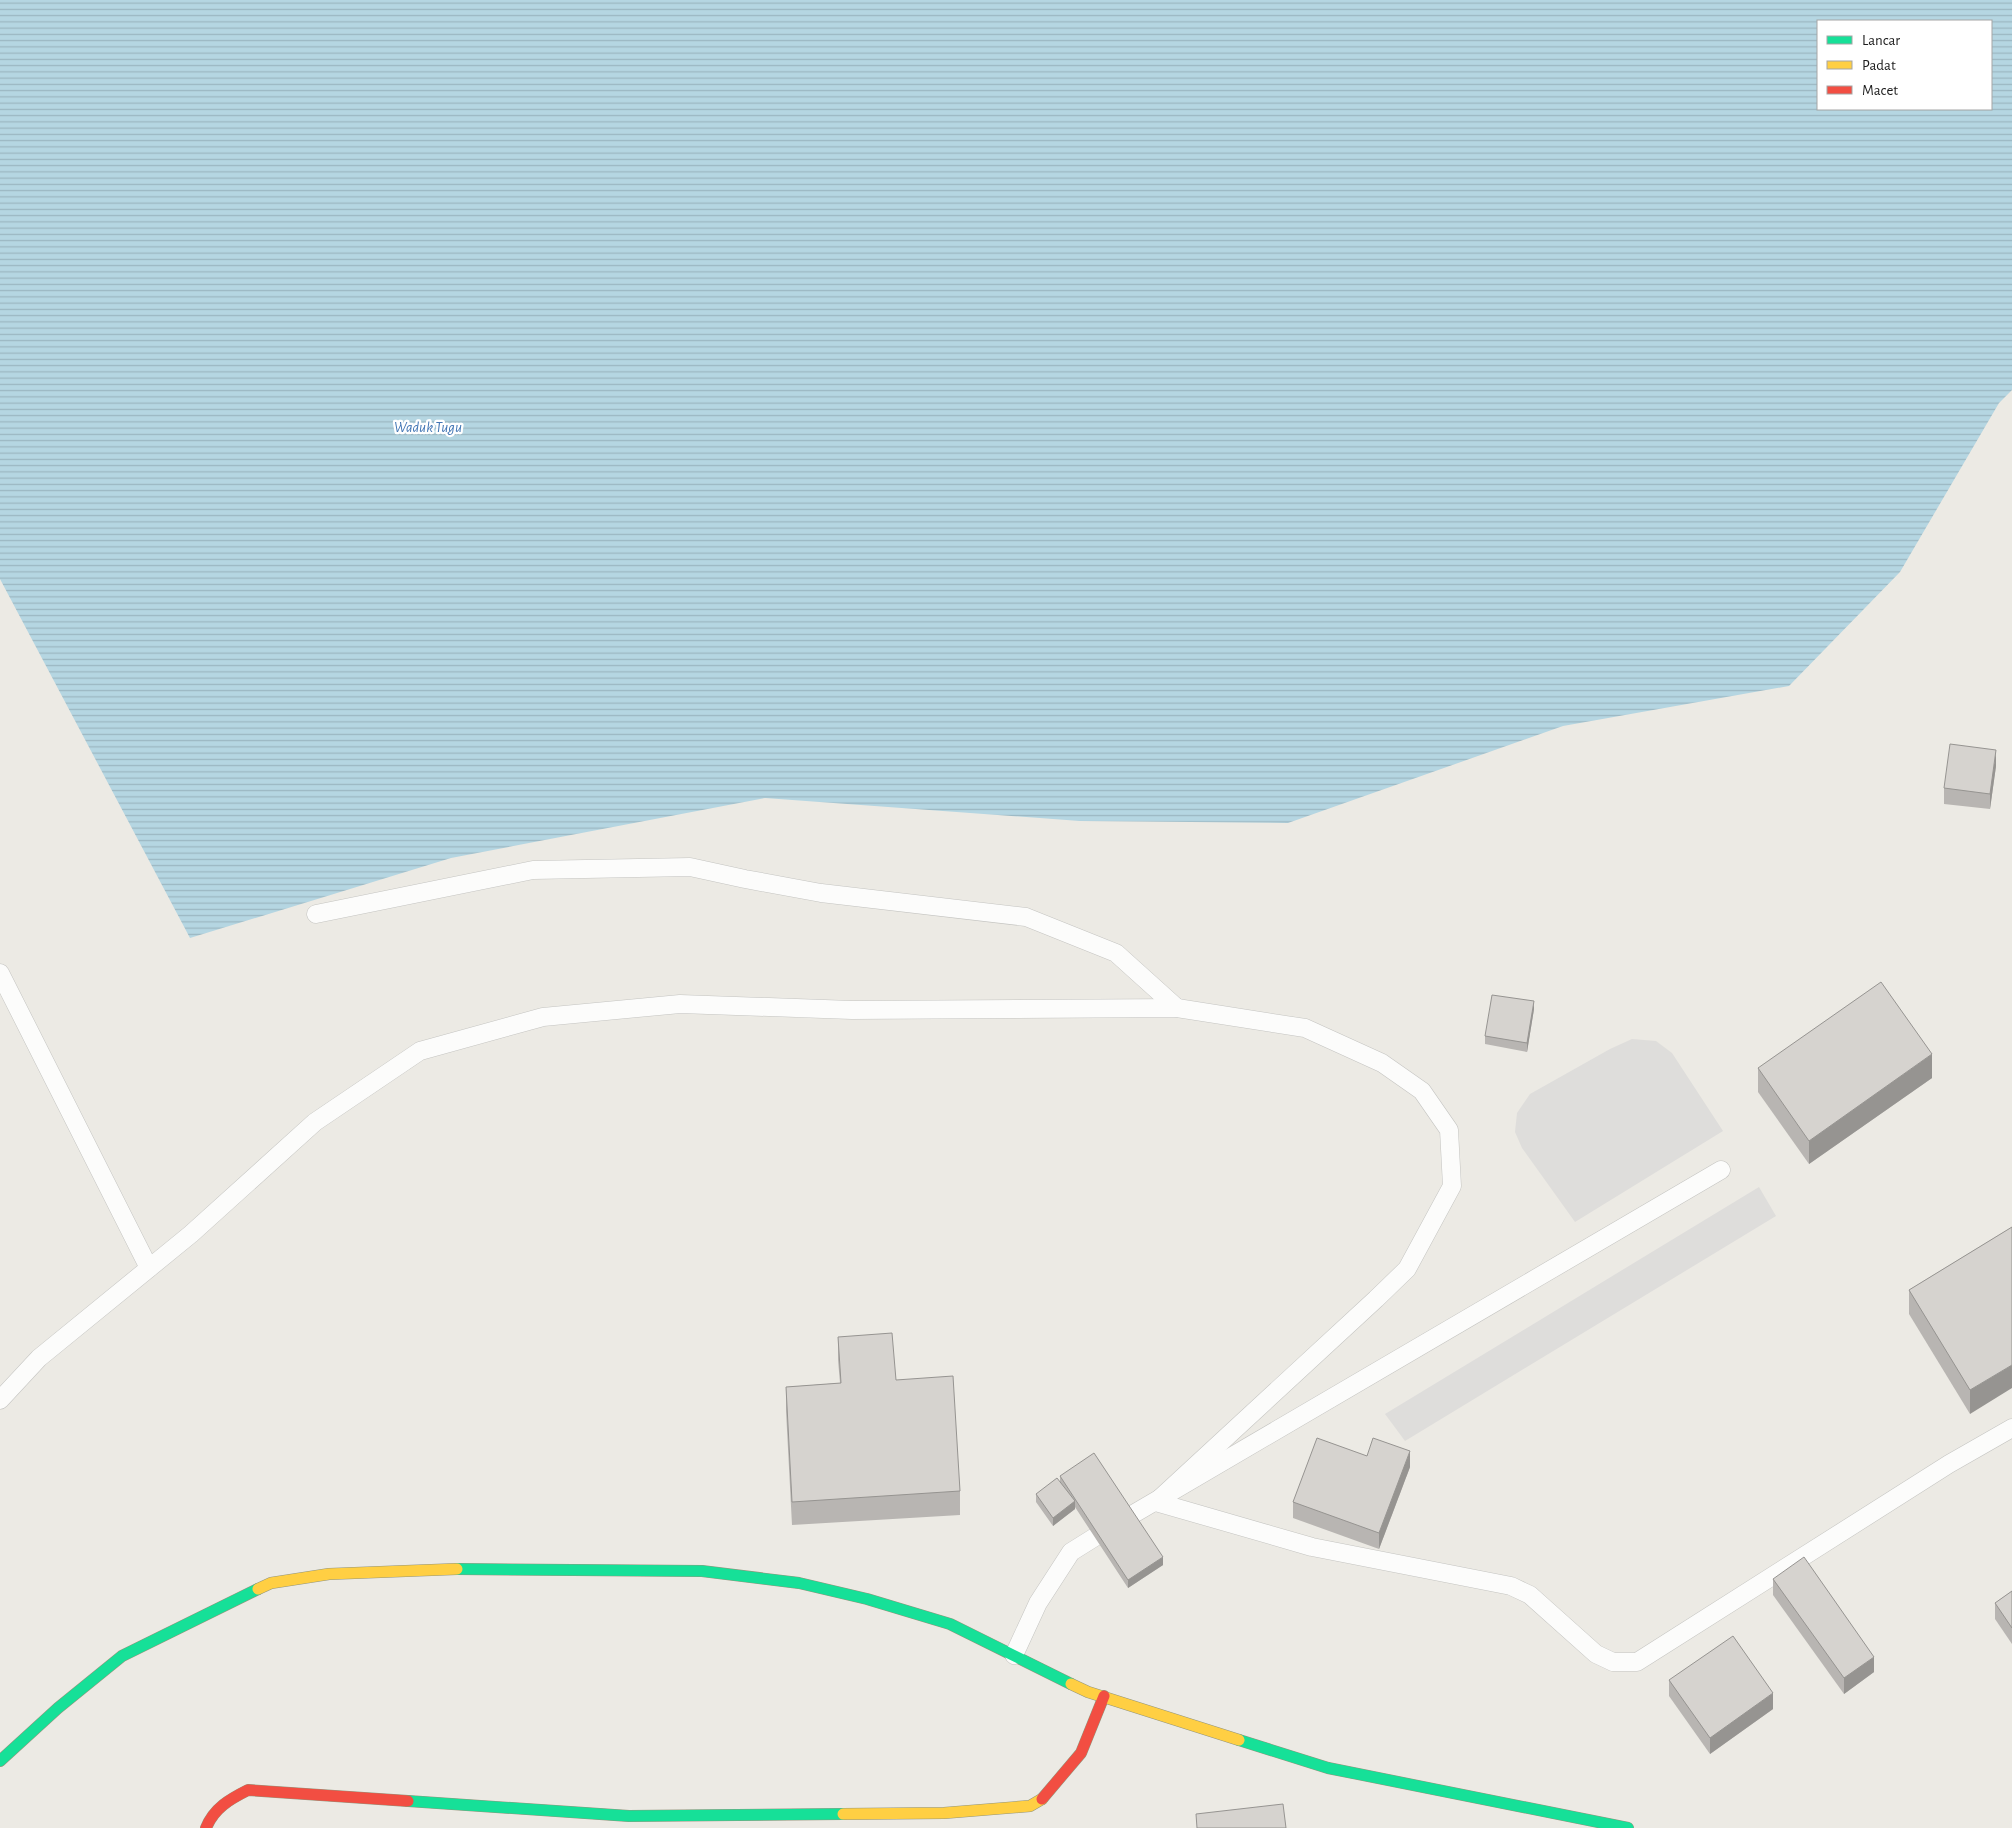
<svg xmlns="http://www.w3.org/2000/svg" width="2012" height="1828" font-family="'Alegreya Sans',sans-serif">
<style>
.parking{fill:#dedddb}
.water{fill:url(#water-rules);fill-rule:evenodd}
.lines{fill:none;stroke-linecap:round;stroke-linejoin:round}
.lane-casing{stroke:#c4c4c1;stroke-width:19}
.fast-casing{stroke:#93957c;stroke-width:12}
.slow-casing{stroke:#93957c;stroke-width:12}
.jam-casing{stroke:#93957c;stroke-width:12}
.lane{stroke:#fcfcfb;stroke-width:18}
.fast{stroke:#16e098;stroke-width:11}
.slow{stroke:#ffcf43;stroke-width:11}
.jam{stroke:#f24e42;stroke-width:11}
.wall{fill:#b8b5b2}
.shaded-wall{fill:#969491}
.building{fill:#d6d3cf;stroke:#969491}
.labels{text-anchor:middle;stroke-width:4.5;stroke-linejoin:round;paint-order:stroke}
.water-label{font-size:15px;font-style:italic;fill:#4175b4;stroke:#fff}
</style>
<defs>
<pattern id="water-rules" width="6" height="5" patternUnits="userSpaceOnUse" patternTransform="scale(1.25)"><rect width="6" height="5" fill="#b5d6e2"/><path d="M0 2.5h6" fill="none" stroke="#9bb7c1"/></pattern>
</defs>
<rect width="100%" height="100%" fill="#eceae4"/>
<g class="parking">
<path d="M1632 1039 1656 1041 1672 1053 1723 1131 1575 1222 1522 1148 1515 1132 1517 1113 1530 1094 1610 1049Z"/>
<path d="M1759 1187 1776 1216 1405 1441 1385 1414Z"/>
</g>
<path class="water" d="M0 0H2012V390L1999 403 1900 572 1789 686 1563 726 1288 823 1080 821 765 798 451 858 190 938 0 579ZM1818 21H1991V109H1818Z"/>
<g class="lines">
<g class="lane-casing">
<g id="lane">
<path d="M316 914 533 870 690 867 745 879 821 893 1026 917 1116 953 1177 1008"/>
<path d="M0 973 149 1268"/>
<path d="M0 1400 39 1358 191 1234 315 1122 420 1051 543 1017 680 1004 852 1010 1177 1008 1305 1028 1382 1063 1422 1091 1449 1130 1452 1186 1407 1269 1376 1299 1156 1502"/>
<path d="M1156 1502 1312 1547 1511 1586 1530 1595 1596 1654 1613 1662H1637L1949 1464 2012 1428"/>
<path d="M1130 1516 1721 1170"/>
<path d="M1014 1655 1038 1603 1071 1552 1095 1537"/>
</g>
</g>
<g class="fast-casing">
<g id="fast">
<path d="M457 1569 702 1571 799 1583 867 1599 950 1624 1071 1684"/>
<path d="M1239 1740 1328 1768 1628 1828"/>
<path d="M0 1761 58 1708 122 1656 258 1589"/>
<path d="M408 1801 629 1816 843 1814"/>
</g>
</g>
<g class="slow-casing">
<g id="slow">
<path d="M258 1589 271 1583 329 1574 457 1569"/>
<path d="M1071 1684 1088 1692 1239 1740"/>
<path d="M843 1814 944 1813 1030 1806 1042 1799"/>
</g>
</g>
<g class="jam-casing">
<g id="jam">
<path d="M1042 1799 1081 1753 1104 1696"/>
<path d="M206 1828C214 1808 230 1799 248 1790L408 1801"/>
</g>
</g>
<use href="#lane" class="lane"/>
<use href="#fast" class="fast"/>
<use href="#slow" class="slow"/>
<use href="#jam" class="jam"/>
</g>
<g class="wall">
<path d="M1996 766 1990 809 1944 804V788Z"/>
<path d="M1534 1009 1527 1052 1485 1044V1036Z"/>
<path d="M1758 1068 1932 1078 1809 1164 1758 1092Z"/>
<path d="M2012 1227 1970 1414 1909 1314V1290Z"/>
<path d="M838 1337 896 1380 960 1491V1515L792 1525 786 1411V1387L840 1383 838 1360Z"/>
<path d="M1367 1456 1410 1467 1379 1549 1293 1518V1502Z"/>
<path d="M1060 1476 1163 1565 1128 1588 1075 1507V1509L1053 1526 1036 1502V1494L1060 1481Z"/>
<path d="M1773 1579 1874 1672 1844 1694 1773 1595Z"/>
<path d="M2012 1591V1644L1995 1619V1603Z"/>
<path d="M1669 1680 1773 1709 1710 1754 1669 1696Z"/>
</g>
<g class="shaded-wall">
<path d="M1996 750V766L1990 809V794Z"/>
<path d="M1534 1001V1009L1527 1052V1043Z"/>
<path d="M1932 1054V1078L1809 1164V1141Z"/>
<path d="M2012 1365V1388L1970 1414V1390Z"/>
<path d="M1410 1451V1467L1379 1549V1533Z"/>
<path d="M1075 1501V1509L1053 1526V1518Z"/>
<path d="M1163 1557V1565L1128 1588V1580Z"/>
<path d="M1874 1657V1672L1844 1694V1678Z"/>
<path d="M1773 1693V1709L1710 1754V1738Z"/>
</g>
<g class="building">
<path d="M1950 744 1996 750 1990 794 1944 788Z"/>
<path d="M1881 982 1932 1054 1809 1141 1758 1068Z"/>
<path d="M1492 995 1534 1001 1527 1043 1485 1036Z"/>
<path d="M2012 1227V1365L1970 1390 1909 1290Z"/>
<path d="M892 1333 896 1380 953 1376 960 1491 792 1502 786 1387 841 1383 838 1337Z"/>
<path d="M1317 1438 1367 1456 1373 1438 1410 1451 1379 1533 1293 1502Z"/>
<path d="M1094 1453 1163 1557 1128 1580 1060 1476Z"/>
<path d="M1057 1478 1075 1501 1053 1518 1036 1494Z"/>
<path d="M1804 1557 1874 1657 1844 1678 1773 1579Z"/>
<path d="M2012 1591V1628L1995 1603Z"/>
<path d="M1733 1636 1773 1693 1710 1738 1669 1680Z"/>
<path d="M1283 1804 1286 1828H1197L1196 1814Z"/>
</g>
<g class="labels">
<g class="water-label">
<text x="428" y="432">Waduk Tugu</text>
</g>
</g>
<rect x="1817" y="20" width="175" height="90" fill="#ffffff" stroke="#a5a5a5"/>
<rect x="1827" y="36" width="25" height="8" fill="#16e098" stroke="#a5a5a5"/>
<text x="1862" y="45" font-size="15" fill="#1d1d1d">Lancar</text>
<rect x="1827" y="61" width="25" height="8" fill="#ffcf43" stroke="#a5a5a5"/>
<text x="1862" y="70" font-size="15" fill="#1d1d1d">Padat</text>
<rect x="1827" y="86" width="25" height="8" fill="#f24e42" stroke="#a5a5a5"/>
<text x="1862" y="95" font-size="15" fill="#1d1d1d">Macet</text>
</svg>
